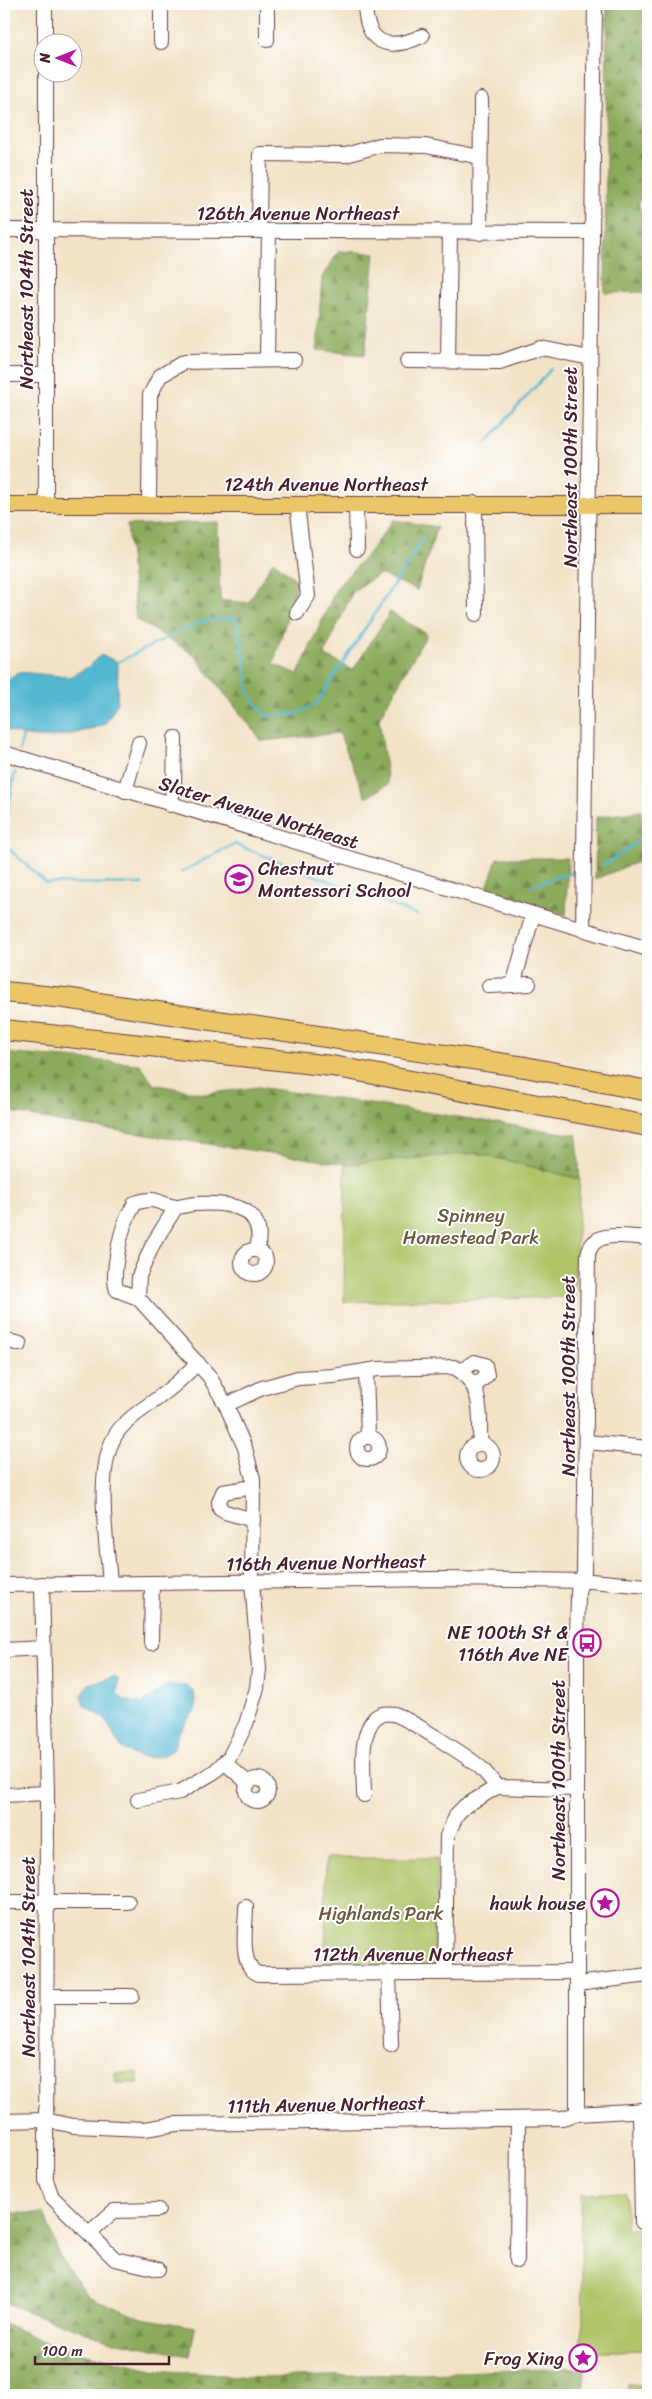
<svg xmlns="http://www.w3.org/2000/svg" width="652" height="2399" font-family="Sriracha,sans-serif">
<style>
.green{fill:#afc468;stroke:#7c724a}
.forest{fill:url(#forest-firs);stroke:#6a6444}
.water{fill:#52b7d1;stroke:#4e6b7e}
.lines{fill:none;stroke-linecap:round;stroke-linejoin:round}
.stream{stroke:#52b7d1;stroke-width:2.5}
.minor-casing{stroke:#633c42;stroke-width:16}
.major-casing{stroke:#633c42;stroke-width:18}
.highway-casing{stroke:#633c42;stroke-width:22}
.minor{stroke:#fff;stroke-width:14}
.major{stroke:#ebc669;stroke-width:16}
.highway{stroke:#ebc669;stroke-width:20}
.labels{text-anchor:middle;stroke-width:4;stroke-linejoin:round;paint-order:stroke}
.street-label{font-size:19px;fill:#4a1f2b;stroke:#fff}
.poi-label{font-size:19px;fill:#4a1f2b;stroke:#fff;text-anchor:end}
.park-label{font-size:19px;fill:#6d5940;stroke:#fff}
</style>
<defs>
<pattern id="forest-firs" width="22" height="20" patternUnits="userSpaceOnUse" patternTransform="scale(1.25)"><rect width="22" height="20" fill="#8baa5c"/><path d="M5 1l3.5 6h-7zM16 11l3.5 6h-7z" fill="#748a4c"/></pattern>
</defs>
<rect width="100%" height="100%" fill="#fff"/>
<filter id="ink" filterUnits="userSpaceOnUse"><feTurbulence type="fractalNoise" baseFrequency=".02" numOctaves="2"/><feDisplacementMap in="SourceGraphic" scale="10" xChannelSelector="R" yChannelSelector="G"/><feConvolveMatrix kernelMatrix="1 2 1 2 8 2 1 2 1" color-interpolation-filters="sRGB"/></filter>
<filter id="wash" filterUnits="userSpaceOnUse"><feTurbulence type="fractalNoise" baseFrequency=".0096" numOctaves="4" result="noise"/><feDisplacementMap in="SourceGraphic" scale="20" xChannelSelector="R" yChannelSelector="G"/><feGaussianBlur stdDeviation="1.12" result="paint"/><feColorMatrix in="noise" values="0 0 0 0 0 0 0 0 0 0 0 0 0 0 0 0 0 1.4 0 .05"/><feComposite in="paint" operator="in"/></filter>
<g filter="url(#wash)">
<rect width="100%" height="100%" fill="#f2e3c7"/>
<g class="green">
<path d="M477 1153 580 1179 574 1297 344 1302 345 1164Z"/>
<path d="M326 1858H437V1968H325Z"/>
<path d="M138 2072V2083H115V2073Z"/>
<path d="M626 2192V2229H648V2350L579 2352 583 2321 580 2194Z"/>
<rect x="628" y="2385" width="20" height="9"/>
</g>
<g class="forest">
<path d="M607 4H648V186L638 203 648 236V316V292L605 293Z"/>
<path d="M339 251 375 253 365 355 317 350 322 277Z"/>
<path d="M393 520 437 527 417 590 380 574 353 591 324 655 353 670 390 612 427 634 379 718 388 784 366 798 339 733 262 741 193 654 136 619 127 525 218 522 220 600 248 603 273 561 298 581 273 664 298 674 337 587 368 554Z"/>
<path d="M641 811 645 859 595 879 596 817Z"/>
<path d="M497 858H568L566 915 487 888Z"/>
<path d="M4 1053 140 1064 153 1084 205 1094 258 1087 577 1135 580 1179 477 1153 345 1164 58 1122 4 1110Z"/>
<path d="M4 2213H44L60 2257 88 2296 141 2318 195 2327 190 2356 108 2340 4 2303Z"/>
<path d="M4 2323 41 2340 83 2353 157 2370 263 2378 584 2368V2395H4Z"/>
</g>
<g class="water">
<path d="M101 655 118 662 117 704 105 724C72 736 37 744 4 729L6 681 19 672 70 677 88 667Z"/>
<path d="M115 1676 119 1680 117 1694 124 1700 142 1704 168 1685 186 1686 194 1692 196 1709 178 1733 173 1750C156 1762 131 1760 117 1742 113 1736 111 1727 106 1721 101 1715 90 1710 84 1705L81 1696 89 1684Z"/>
</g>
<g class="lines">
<g class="stream">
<path d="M486 443 551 369"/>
<path d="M116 663 202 621 235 618 245 660 249 694 266 716 299 713 317 703 423 539"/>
<path d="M648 744 646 757 648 758"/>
<path d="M19 751 23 736"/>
<path d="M4 830 15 772"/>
<path d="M4 844 46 883 142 884"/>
<path d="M604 865 648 835"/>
<path d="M181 872 234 844 417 915"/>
<path d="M530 886 571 873"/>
</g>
</g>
</g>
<g filter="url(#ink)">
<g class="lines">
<g class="minor-casing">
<g id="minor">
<path d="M45 4V42"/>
<path d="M161 4V42"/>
<path d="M365 4C366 44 387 52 422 36"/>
<path d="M267 40V4"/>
<path d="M4 230 592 232"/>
<path d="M259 231 260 154 346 155 380 145 426 146 480 157"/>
<path d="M480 233 481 99"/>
<path d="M267 360 269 231"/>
<path d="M448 360 450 233"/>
<path d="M407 361 500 362 541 348 590 358"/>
<path d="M4 375H44"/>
<path d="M475 503 476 614"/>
<path d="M149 504 150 395 160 376 184 362 294 360"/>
<path d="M356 504 357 549"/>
<path d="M46 505V72"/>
<path d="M297 613 308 596 297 504"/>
<path d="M4 753 648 949"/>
<path d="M125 791 139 743"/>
<path d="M170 805 174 787 175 738"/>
<path d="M583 930 595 4"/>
<path d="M513 985 529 984"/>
<path d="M489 986 513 985 533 915"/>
<circle cx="254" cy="1262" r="12"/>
<path d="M138 1298 139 1276 153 1244 176 1207"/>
<path d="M4 1340 20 1344"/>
<path d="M366 1371 368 1436"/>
<path d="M461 1371 474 1362 485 1365 487 1375 474 1387"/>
<path d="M226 1405 262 1388 298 1378 333 1376 378 1369 454 1367C484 1384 480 1415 480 1444"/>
<circle cx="368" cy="1448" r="11"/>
<path d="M587 1442 648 1448"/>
<circle cx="480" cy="1457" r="13"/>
<path d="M253 1520 225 1512 220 1509 219 1502 223 1492 253 1487"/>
<path d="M110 1583C107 1543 93 1462 119 1430 132 1414 152 1404 167 1391 178 1383 188 1372 198 1363"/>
<path d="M42 1584 47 1793 46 2180 52 2197 115 2259 158 2269"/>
<path d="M4 1585 440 1579 591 1581 648 1586"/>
<path d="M151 1643 152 1583"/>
<path d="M4 1650 43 1648"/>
<path d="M224 1762 248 1783"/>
<circle cx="257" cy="1790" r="11"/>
<path d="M497 1787 576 1789"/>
<path d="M4 1795 47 1793"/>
<path d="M364 1795C364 1772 358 1734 376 1717 381 1713 388 1713 394 1714 407 1718 472 1759 482 1769 487 1774 492 1781 497 1787"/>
<path d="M138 1800 180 1792 214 1772 229 1758 246 1724 257 1688 259 1669 252 1581 253 1479 245 1448 226 1405 209 1376 138 1298 117 1290C111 1278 120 1234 126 1221 128 1215 132 1209 135 1203 159 1195 158 1205 176 1207 182 1207 189 1204 195 1204 230 1202 267 1206 257 1250"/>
<path d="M4 1902H128"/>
<path d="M246 1907C246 1926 238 1967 259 1974L577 1972"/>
<path d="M389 1972 391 2045"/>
<path d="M445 1972 447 1836 457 1814 465 1806 497 1787"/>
<path d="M577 1984 648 1975"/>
<path d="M47 1996H132"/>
<path d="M640 2110 642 2222"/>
<path d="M577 2114V1641L578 1592 584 1572 588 1255C592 1228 627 1237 648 1238"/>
<path d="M4 2121 45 2120 74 2126 145 2129 176 2124 562 2118 577 2114 648 2110"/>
<path d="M89 2233 114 2211 158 2210"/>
<path d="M517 2261 518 2120"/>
</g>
</g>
<g class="major-casing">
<path id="major" d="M4 505H648"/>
</g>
<g class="highway-casing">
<g id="highway">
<path d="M4 992 65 998 525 1067 648 1091"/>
<path d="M4 1030 332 1066 648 1126"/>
</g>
</g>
<use href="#minor" class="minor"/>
<use href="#major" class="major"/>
<use href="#highway" class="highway"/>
</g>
</g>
<defs>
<g id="school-ring" transform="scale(1.4375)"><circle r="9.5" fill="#fff" stroke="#b5179e" stroke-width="1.5"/><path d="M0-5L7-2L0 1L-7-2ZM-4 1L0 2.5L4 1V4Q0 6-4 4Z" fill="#b5179e"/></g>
<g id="bus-ring" transform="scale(1.4375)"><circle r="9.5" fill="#fff" stroke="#b5179e" stroke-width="1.5"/><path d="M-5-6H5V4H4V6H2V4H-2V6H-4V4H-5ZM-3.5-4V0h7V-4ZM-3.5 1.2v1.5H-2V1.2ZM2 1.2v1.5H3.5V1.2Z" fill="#b5179e"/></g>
<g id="sight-ring" transform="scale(1.4375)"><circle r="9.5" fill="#fff" stroke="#b5179e" stroke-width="1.5"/><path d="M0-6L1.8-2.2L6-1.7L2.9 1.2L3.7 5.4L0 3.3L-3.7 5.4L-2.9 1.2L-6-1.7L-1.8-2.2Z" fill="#b5179e"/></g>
</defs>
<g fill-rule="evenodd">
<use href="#school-ring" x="239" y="879"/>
<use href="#bus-ring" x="587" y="1643"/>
<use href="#sight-ring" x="605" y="1903"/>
<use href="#sight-ring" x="583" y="2358"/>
</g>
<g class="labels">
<g class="street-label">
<text x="298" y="220">126th Avenue Northeast</text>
<text transform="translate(26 289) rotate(-90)" y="7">Northeast 104th Street</text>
<text transform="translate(570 467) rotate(-90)" y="7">Northeast 100th Street</text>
<text x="326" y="491">124th Avenue Northeast</text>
<text transform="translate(259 812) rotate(17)" y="7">Slater Avenue Northeast</text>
<text transform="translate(568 1376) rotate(-90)" y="7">Northeast 100th Street</text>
<text transform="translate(326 1562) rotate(-1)" y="7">116th Avenue Northeast</text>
<text transform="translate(558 1780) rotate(-90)" y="7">Northeast 100th Street</text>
<text x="413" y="1961">112th Avenue Northeast</text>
<text transform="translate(28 1957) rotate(-90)" y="7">Northeast 104th Street</text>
<text transform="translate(326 2104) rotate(-1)" y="7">111th Avenue Northeast</text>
</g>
<g class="poi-label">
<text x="258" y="875" text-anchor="start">Chestnut<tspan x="258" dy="22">Montessori School</tspan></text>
<text x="568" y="1639">NE 100th St &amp;<tspan x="568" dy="22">116th Ave NE</tspan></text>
<text x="586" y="1910">hawk house</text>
<text x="564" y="2365">Frog Xing</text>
</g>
<g class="park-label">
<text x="471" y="1222">Spinney<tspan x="471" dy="22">Homestead Park</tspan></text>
<text x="381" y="1920">Highlands Park</text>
</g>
</g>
<rect width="652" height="2399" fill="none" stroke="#fff" stroke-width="20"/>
<g transform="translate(58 58) rotate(270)"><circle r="24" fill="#ffffff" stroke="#b7a5aa"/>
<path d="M0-4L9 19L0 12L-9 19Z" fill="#b5179e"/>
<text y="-8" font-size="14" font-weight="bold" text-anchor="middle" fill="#4a1f2b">N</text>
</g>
<path d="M35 2356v8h134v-8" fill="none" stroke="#4a1f2b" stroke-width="2.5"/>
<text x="42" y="2356" font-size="15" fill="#4a1f2b" stroke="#ffffff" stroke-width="4" paint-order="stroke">100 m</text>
</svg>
